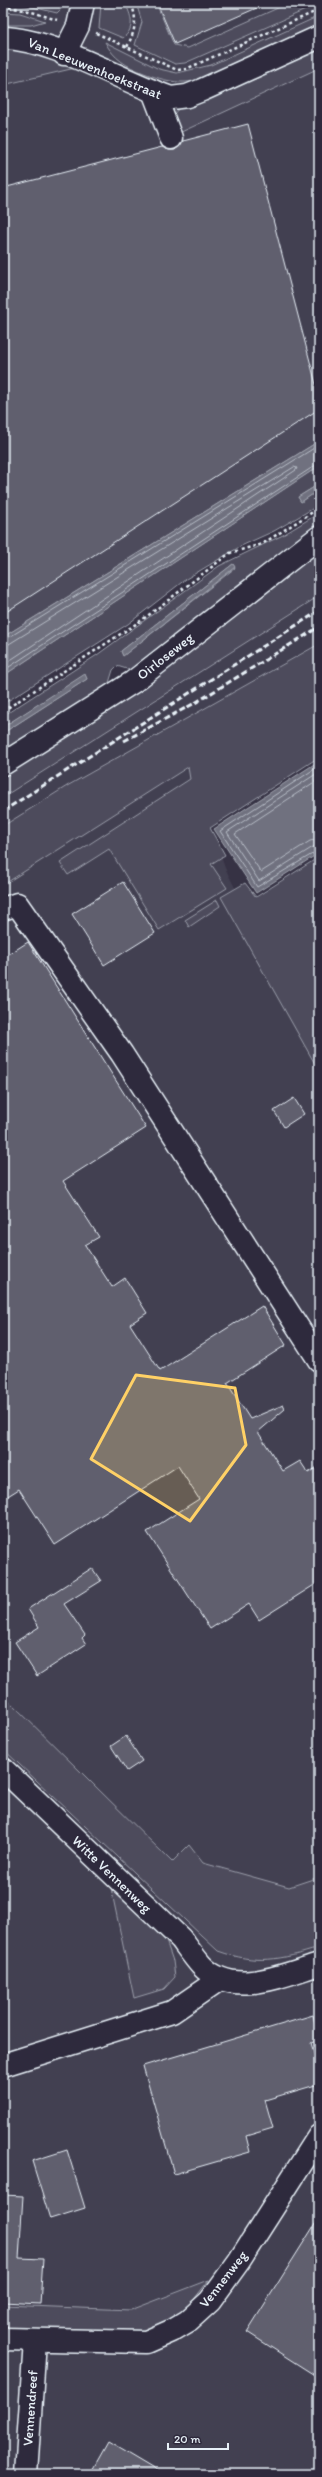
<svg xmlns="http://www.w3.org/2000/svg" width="322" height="2477" font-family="Itim,sans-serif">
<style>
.built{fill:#433f51}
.green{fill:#4d4b5c;stroke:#9a9eaa;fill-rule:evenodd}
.water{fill:#70717f;stroke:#a0a4af}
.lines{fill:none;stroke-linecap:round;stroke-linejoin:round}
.shore{stroke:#b8bec8;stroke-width:1}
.building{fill:#605e6e;stroke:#e8f1f8}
.minor-casing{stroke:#e8f1f8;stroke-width:25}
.path{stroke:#e8f1f8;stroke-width:2.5;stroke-dasharray:3 3;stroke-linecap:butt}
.minor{stroke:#2f2a3d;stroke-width:22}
.rail{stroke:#e8f1f8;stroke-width:3;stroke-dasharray:6 3;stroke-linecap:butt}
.marked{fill:#ffd166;fill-opacity:0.2;stroke:#ffd166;stroke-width:3;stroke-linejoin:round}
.labels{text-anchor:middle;stroke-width:3;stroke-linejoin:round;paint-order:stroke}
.street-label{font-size:14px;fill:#e8f1f8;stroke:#2f2a3d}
</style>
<rect width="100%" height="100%" fill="#363244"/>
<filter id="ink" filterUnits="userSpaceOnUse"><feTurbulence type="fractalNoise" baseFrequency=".025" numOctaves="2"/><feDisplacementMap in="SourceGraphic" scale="8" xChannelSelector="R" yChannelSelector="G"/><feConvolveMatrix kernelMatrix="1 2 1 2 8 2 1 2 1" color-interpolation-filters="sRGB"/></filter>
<g filter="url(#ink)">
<g class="built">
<path d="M3 3H319V492L3 694Z"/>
<path d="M319 596V644L67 786 3 826V797Z"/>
<path d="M182 759 190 767 225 868 319 1054V2474H3V875Z"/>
</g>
<g class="green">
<path d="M16 3H67L57 13Z"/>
<path d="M101 3H125C131 15 136 28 123 38L99 28Z"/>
<path d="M136 3H156L174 45 188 48 289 3 319 4 185 63 175 64 135 45 142 22Z"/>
<path d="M3 12 20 13 45 21 31 25H3Z"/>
<path d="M319 16V28C288 43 217 82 186 82 172 83 157 78 144 73 126 66 114 59 105 42L159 69 177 73 211 65Z"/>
<path d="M319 45V68L177 134 171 117 182 105 200 102 284 65Z"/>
<path d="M3 48 45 56 75 68 3 85Z"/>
<path d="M319 391V441L3 637V597Z"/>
<path d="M319 466V484L298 497 301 502 319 490V505L274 531 241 546 186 579 128 624 3 704V676Z"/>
<path d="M319 513V523L130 670 117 666 113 670 108 686 3 754V733L87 679 85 675 3 727V716L97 655 219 566 283 535ZM233 564 235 568 123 656 121 651Z"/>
<path d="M319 551V596L3 797V776L125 698Z"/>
<path d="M319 644V757L210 828 225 855 211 864 227 888 159 930 109 849 68 875 60 863 190 779 188 767 3 885V826L67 786Z"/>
<path d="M319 857V1071L221 897 245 883 256 897Z"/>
<path d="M217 900 220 906 189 927 185 920Z"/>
<path d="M3 1695 172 1862 189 1845 203 1863 289 1887 319 1877V1948C280 1960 257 1965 218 1951L3 1749Z"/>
<path d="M111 1888 164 1935 173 1961 175 1977 164 1989 134 1998Z"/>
<path d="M209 2280 188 2307 150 2332 3 2333V2305L131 2310Z"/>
</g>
<g class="water">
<path d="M319 441V466L3 676V637Z"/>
<path d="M319 484V490L301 502 298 497Z"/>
<path d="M233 564 235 567 123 656 121 651Z"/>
<path d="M85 674 87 679 3 733V727Z"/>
<path d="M319 761V853L256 893 214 829Z"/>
</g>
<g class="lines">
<g class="shore">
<path d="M3 641 319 445"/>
<path d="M3 646 9 644 294 467 297 468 296 470 3 665"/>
<path d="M3 671 319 463"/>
<path d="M319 766 220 831 257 887 319 850"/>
<path d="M319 772 227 832 259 881 313 847 319 845"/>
<path d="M319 779 235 834 261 872 310 841 319 839"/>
</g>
</g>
<g class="building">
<path d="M157 3H268L175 44Z"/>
<path d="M248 124 319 396V409L3 614V188L162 147 169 150H175L183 141Z"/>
<path d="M123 882 155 933 104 965 72 914Z"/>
<path d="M28 942 146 1128 63 1181 99 1237 85 1245 112 1287 125 1278 147 1313 130 1324 160 1371 262 1306 286 1345 227 1383 250 1419 283 1405 285 1409 258 1432 283 1471 300 1461 308 1473 319 1466V1582L259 1620 249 1604 210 1629 147 1532 199 1499 178 1466 55 1545 19 1489 3 1499V958Z"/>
<path d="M294 1098 304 1114 284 1127 274 1111Z"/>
<path d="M92 1568 101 1581 64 1604 85 1635 82 1638 86 1644 37 1676 15 1642 39 1627 28 1609Z"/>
<path d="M126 1736 142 1761 127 1771 111 1746Z"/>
<path d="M313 2015 319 2040 311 2043 319 2070V2084L265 2100 273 2128 246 2136 250 2152 174 2174 143 2066Z"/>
<path d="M67 2150 85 2208 50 2219 32 2161Z"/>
<path d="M3 2195 23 2196 19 2258 43 2259 40 2304 3 2302Z"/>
<path d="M319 2218V2378L247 2332Z"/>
<path d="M108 2442 162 2474H90Z"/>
</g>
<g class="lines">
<g class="minor-casing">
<g id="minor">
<path d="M3 38C54 39 121 81 171 98L187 96 202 90 319 37"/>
<path d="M64 54 78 26 83 3"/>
<path d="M153 91 171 138"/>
<path d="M3 764 133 682 319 537"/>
<path d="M3 909 17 904 122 1054 319 1360"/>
<path d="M3 1769 181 1939C187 1947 194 1957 201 1965 232 1999 283 1975 319 1964"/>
<path d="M3 2065 172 2012 220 1979"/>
<path d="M3 2339 146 2342 171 2331 188 2321 210 2301 239 2261 319 2136"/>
<path d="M26 2474 35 2341"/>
</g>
</g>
<g class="path">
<path d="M3 6 29 11 57 20"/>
<path d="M96 33 177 70 186 69 319 10"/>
<path d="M127 47C135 31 138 20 131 3"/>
<path d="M3 711 142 620 230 553 262 544 319 508"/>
</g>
<use href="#minor" class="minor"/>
<g class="rail">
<path d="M124 741 195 703 319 627"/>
<path d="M3 811 319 611"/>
</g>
</g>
</g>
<path class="marked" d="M136 1375 235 1388 246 1445 190 1521 91 1459Z"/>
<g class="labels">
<g class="street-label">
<text transform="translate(95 68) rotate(22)" y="5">Van Leeuwenhoekstraat</text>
<text transform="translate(165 656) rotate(-38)" y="5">Oirloseweg</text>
<text transform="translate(112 1874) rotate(44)" y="5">Witte Vennenweg</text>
<text transform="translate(223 2279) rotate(-52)" y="5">Vennenweg</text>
<text transform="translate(30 2408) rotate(-86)" y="5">Vennendreef</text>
</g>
</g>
<rect width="322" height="2477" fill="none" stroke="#2f2a3d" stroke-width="16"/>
<rect x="8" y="8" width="306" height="2461" fill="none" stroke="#e8f1f8" stroke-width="1.5" filter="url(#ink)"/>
<path d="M168 2443v6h60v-6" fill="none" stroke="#e8f1f8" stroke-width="2"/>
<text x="174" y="2443" font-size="12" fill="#e8f1f8" stroke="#2f2a3d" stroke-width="3" paint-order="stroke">20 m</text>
</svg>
